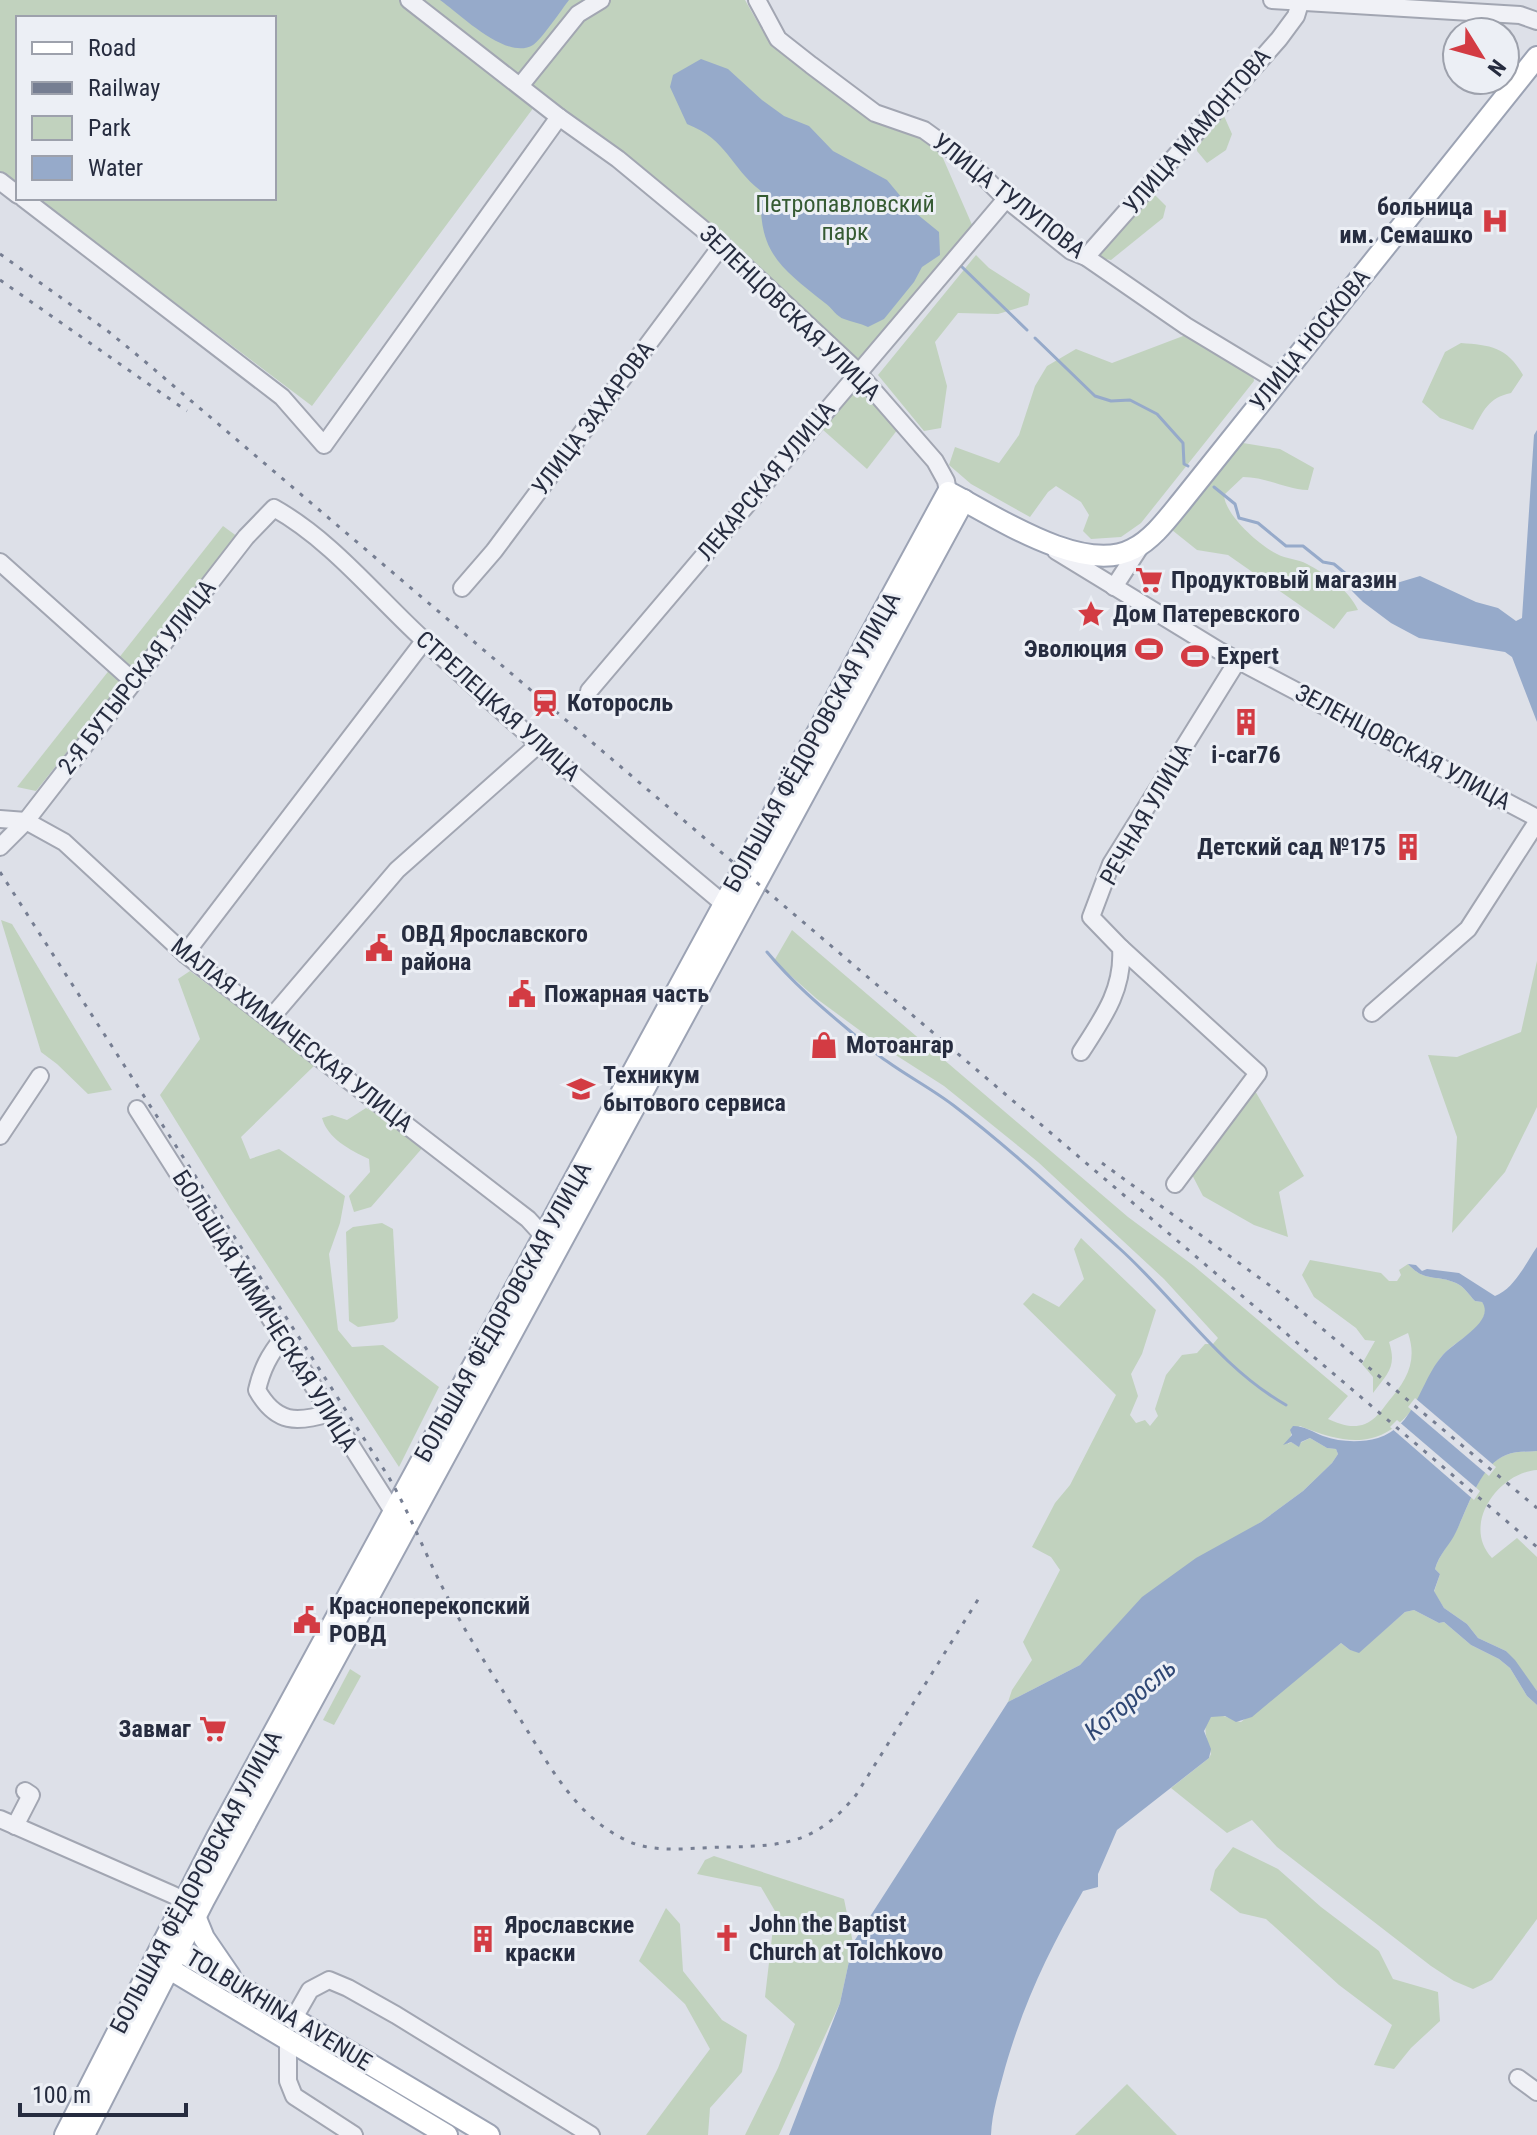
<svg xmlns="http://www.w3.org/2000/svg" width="1537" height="2135" font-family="'Roboto Condensed',sans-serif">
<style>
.green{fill:#c1d2be}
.water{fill:#96aaca}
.pier{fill:#dde0e8}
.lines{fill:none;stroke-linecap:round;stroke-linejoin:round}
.stream{stroke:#96aaca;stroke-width:3}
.minor-casing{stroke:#a2a6b2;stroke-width:20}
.major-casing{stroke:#9ca3b4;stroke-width:24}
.minor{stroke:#f0f1f6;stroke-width:16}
.major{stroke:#fff;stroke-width:20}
.rail{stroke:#767e92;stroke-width:3;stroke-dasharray:4 8;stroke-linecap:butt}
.labels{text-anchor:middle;stroke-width:6;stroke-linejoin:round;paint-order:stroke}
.street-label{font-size:24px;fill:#262c3f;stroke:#eceff5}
.park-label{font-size:24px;fill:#365b33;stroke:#eceff5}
.poi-label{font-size:24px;font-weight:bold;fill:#262c3f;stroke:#eceff5;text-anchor:start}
.water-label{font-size:26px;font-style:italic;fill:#2f4774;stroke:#eceff5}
</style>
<rect width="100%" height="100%" fill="#dde0e8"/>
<g class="green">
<path d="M0 0H745L758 23 787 56 876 121 917 135 939 149 973 227 859 363 693 217 534 107 312 406 36 198H274V18H18V184L0 171Z"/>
<path d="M1224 116 1232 134 1226 150 1207 163 1197 151V143Z"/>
<path d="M1153 193 1166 206 1163 218 1111 260 1101 258 1099 250Z"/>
<path d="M976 255 989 268 1030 294 1028 305 998 314 958 313 935 342 947 386 941 428 924 431 878 375Z"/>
<path d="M1191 333 1253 374 1254 381 1141 523 1121 537 1091 539 1083 531 1089 515 1081 502 1056 486 1048 492 1030 517 971 484 949 465 955 447 999 463 1019 435 1035 386 1047 366 1076 349 1112 363Z"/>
<path d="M1461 343C1490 345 1507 347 1523 375L1511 393C1488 398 1484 410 1473 430L1440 418 1422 402 1445 352Z"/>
<path d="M859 386 898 429 867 469 822 429Z"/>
<path d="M1243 443 1280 449 1314 468 1308 490C1284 489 1267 477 1243 477L1224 495C1225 515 1259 545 1277 554 1286 559 1298 559 1307 564 1326 574 1349 590 1358 610L1347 612 1334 629 1228 555 1197 550 1172 530 1196 495Z"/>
<path d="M223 526 238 537 36 791 17 787Z"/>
<path d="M1 920 12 924 112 1090 88 1094 57 1064 41 1052Z"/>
<path d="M792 930 1128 1217 1194 1266 1348 1396 1328 1419C1339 1424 1352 1429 1365 1424 1375 1420 1382 1410 1388 1402 1406 1381 1418 1362 1408 1333L1389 1342C1397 1367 1388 1373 1373 1393V1377L1362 1364 1375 1341 1365 1340 1356 1328 1314 1297 1302 1275 1310 1260 1381 1273 1389 1281H1397L1401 1275 1399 1270 1408 1264C1425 1283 1436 1274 1456 1283 1464 1286 1469 1295 1475 1301L1482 1302 1486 1307C1485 1331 1456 1339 1442 1356 1431 1369 1428 1386 1419 1400 1386 1449 1351 1447 1300 1426L1292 1432 1288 1444 1291 1442 1296 1445 1310 1438 1327 1448 1336 1449 1338 1454 1332 1463 1303 1491 1261 1522 1143 1597 1080 1665 1008 1702 1012 1690 1032 1660 1023 1642 1060 1570 1051 1557 1032 1547 1055 1503 1070 1485 1116 1395 1023 1304 1033 1293 1059 1307 1084 1279 1074 1249 1081 1238 1156 1310 1142 1354 1131 1374 1138 1396 1130 1415 1136 1423 1145 1420 1150 1426 1158 1416 1155 1409 1166 1375 1182 1355 1197 1353 1205 1344H1213L1218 1338 1164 1279 1038 1162 944 1086 877 1043 817 999 774 961Z"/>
<path d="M1537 961V1107L1505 1172 1452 1233 1457 1137 1428 1055 1457 1057 1521 1032Z"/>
<path d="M190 971 315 1065 241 1137 250 1159 279 1149 345 1196 340 1223 329 1254 338 1330 352 1347 383 1345 439 1387 399 1467 230 1208 160 1095 200 1039 178 979Z"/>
<path d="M1254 1089 1304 1176 1279 1192 1288 1237 1254 1225 1203 1196 1185 1161Z"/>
<path d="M366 1108 388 1119 424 1146 371 1207 354 1212 349 1196 370 1172 369 1159C350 1150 328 1139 322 1118L332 1115 347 1120Z"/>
<path d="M382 1223 393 1229 398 1318 394 1322 358 1327 349 1321 346 1232 353 1227Z"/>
<path d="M1537 1451V1470C1498 1473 1461 1525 1492 1558L1517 1538 1537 1557V1691L1506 1651 1478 1638 1467 1624 1444 1608 1434 1592 1440 1574 1435 1569C1439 1555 1449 1545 1456 1531 1468 1509 1480 1464 1506 1455 1516 1451 1527 1452 1537 1451Z"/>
<path d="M1414 1610 1439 1623 1444 1622 1471 1645 1499 1659 1510 1668 1527 1696 1537 1705V1919L1492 1980 1473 1989 1454 1981 1431 1966 1277 1847 1252 1820 1227 1833 1171 1788 1209 1758 1211 1754C1207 1741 1196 1710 1223 1716 1229 1717 1234 1721 1241 1722L1341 1643 1350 1650 1359 1652 1405 1612Z"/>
<path d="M350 1669 361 1676 334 1725 323 1720Z"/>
<path d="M1233 1847 1278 1869 1321 1907 1379 1951 1393 1979 1438 1992 1440 2021 1411 2048 1394 2069 1374 2065 1392 2025 1339 1985 1266 1919 1240 1913 1210 1890 1215 1870Z"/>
<path d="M714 1856 844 1899 853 1943 840 2003 779 2135H745L778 2068 795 2024 765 1997 775 1911 761 1887 697 1874 705 1860Z"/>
<path d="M666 1908 680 1924 683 1971 722 2020 747 2035 742 2072 710 2108 708 2135H646L710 2049 685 2004 639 1961Z"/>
<path d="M1127 2084 1177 2135H1075Z"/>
</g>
<g class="water">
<path d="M440 0H569C562 9 541 40 533 45 507 61 461 15 440 0Z"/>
<path d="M701 59 728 69 762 100 784 116 809 126 833 151 887 180 912 210 939 232 940 255 922 267 914 282 884 319 868 327C860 323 852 322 844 319 837 317 832 308 825 303 780 267 758 253 761 191 730 167 728 140 687 124L670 87 673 75Z"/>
<path d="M1537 430V722L1512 657 1505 652 1419 638 1391 623 1363 602 1352 591 1350 582 1359 587 1370 578 1390 585 1420 576 1476 602 1498 608 1516 621 1522 618 1534 435Z"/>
<path d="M1537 1247V1451C1527 1452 1516 1451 1506 1455 1481 1464 1467 1509 1456 1532 1450 1545 1439 1554 1435 1569L1440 1574 1434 1591 1444 1608 1467 1624 1478 1638 1506 1651 1515 1660 1537 1691V1705L1527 1696 1510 1668 1499 1659 1471 1645 1444 1622 1439 1623 1414 1610 1405 1612 1359 1653 1350 1650 1341 1643 1252 1717 1236 1722 1225 1716 1211 1717 1204 1731 1211 1749 1209 1758 1117 1830 1098 1874V1887L1083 1891C1049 1950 1024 2002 1005 2068 999 2091 992 2112 991 2135H789L840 2003 853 1943 1008 1702 1080 1665 1142 1597 1196 1558 1261 1522 1303 1491 1332 1463 1338 1454 1336 1449 1327 1448 1310 1438 1301 1442 1299 1447 1291 1442 1283 1445 1292 1435 1290 1430 1293 1426C1304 1426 1313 1432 1323 1436 1340 1442 1360 1443 1378 1438 1415 1427 1420 1381 1442 1356 1453 1342 1496 1322 1482 1302L1475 1301C1469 1295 1464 1286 1456 1283 1436 1274 1425 1283 1408 1264L1416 1265 1422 1271 1427 1269 1459 1273 1495 1296C1515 1288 1525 1264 1537 1247Z"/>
</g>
<g class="pier">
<path d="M1415 1398 1496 1467 1489 1476 1408 1407Z"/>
<path d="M1397 1420 1480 1491 1474 1500 1390 1427Z"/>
</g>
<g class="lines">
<g class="stream">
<path d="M960 265 1027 330"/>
<path d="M1035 338 1095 396 1111 401 1130 400 1157 414 1183 443 1184 464 1188 466"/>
<path d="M1214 487 1235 504 1239 518 1258 523 1286 546H1303L1323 562 1334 564 1346 574 1350 583"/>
<path d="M767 952C792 982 820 1006 850 1031 862 1041 874 1053 888 1062 909 1077 932 1089 953 1105 1011 1149 1065 1200 1119 1248 1176 1299 1219 1367 1286 1405"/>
</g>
<g class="minor-casing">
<g id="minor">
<path d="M409 0 559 117 618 159 722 245 853 367 935 461 946 481 948 492"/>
<path d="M757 0 778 39 811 65 875 113 924 130 971 164 1006 199 1071 251 1086 257 1186 326 1277 381"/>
<path d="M1272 0 1520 15 1537 21"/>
<path d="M520 86 578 14 601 0"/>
<path d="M0 181 18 195"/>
<path d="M23 198 282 397 324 445 559 117"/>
<path d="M1086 257 1279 39 1296 16 1301 0"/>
<path d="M1056 551 1218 650 1537 818"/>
<path d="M0 562 133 681"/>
<path d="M1114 587 1142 544"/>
<path d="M462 588 494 551 722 245"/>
<path d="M589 691 1006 199"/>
<path d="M0 819 26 821 64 842 185 954 528 1219 550 1243"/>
<path d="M0 847 26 821 246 537 274 508C333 541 378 599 428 644 525 733 623 820 724 904"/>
<path d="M1121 948 1258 1073 1175 1184"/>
<path d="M185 954 424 641"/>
<path d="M1372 1013 1468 929 1537 822"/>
<path d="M270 1019 397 870 539 744"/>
<path d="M1081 1052C1103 1018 1124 989 1121 948L1091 917 1111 864 1238 660"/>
<path d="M137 1109 394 1513"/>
<path d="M0 1136 40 1076"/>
<path d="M283 1338C269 1355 262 1369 257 1390 276 1424 297 1423 330 1413"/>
<path d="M0 1819 171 1894 184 1900 190 1907"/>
<path d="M15 1826 31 1795 25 1791"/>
<path d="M294 2018 310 1990 329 1980 348 1988 396 2015 591 2135"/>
<path d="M288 2040V2081L294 2096 354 2135"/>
<path d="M1518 2078 1537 2092"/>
</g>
</g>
<g class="major-casing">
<g id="major">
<path d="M195 1916 204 1938 230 1976"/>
<path d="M164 1950H178L489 2135"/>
<path d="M161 1957 168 1968 447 2135"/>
<path d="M65 2135 217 1837 948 492C993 515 1083 576 1133 549 1153 539 1168 518 1182 501L1537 57"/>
<path d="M84 2135 204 1900 964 500"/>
</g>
</g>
<use href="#minor" class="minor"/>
<use href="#major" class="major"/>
<g class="rail">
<path d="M0 254 109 332 142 359 1537 1547"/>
<path d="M0 280 187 411"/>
<path d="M0 872 388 1476C411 1515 426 1557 447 1596 469 1640 497 1680 522 1722 551 1768 577 1819 630 1842 659 1854 696 1847 727 1847 785 1846 817 1843 856 1795L979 1598"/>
<path d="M1102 1163 1276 1290 1537 1508"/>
</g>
</g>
<defs>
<g id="hospital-bare" transform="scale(2.16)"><path d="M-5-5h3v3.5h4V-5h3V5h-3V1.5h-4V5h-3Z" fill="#d33b43" stroke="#eceff5" stroke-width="2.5" paint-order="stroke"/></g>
<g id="supermarket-bare" transform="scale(2.16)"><path d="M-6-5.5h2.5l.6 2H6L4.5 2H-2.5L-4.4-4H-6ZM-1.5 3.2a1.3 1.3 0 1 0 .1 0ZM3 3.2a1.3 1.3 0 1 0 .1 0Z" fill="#d33b43" stroke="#eceff5" stroke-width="2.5" paint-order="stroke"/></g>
<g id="sight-bare" transform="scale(2.16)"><path d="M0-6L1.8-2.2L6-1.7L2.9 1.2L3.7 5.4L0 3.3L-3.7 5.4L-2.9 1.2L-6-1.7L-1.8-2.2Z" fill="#d33b43" stroke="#eceff5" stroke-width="2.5" paint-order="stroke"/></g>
<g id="stadium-bare" transform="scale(2.16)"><path d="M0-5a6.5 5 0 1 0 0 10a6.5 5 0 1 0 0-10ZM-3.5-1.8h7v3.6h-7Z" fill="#d33b43" stroke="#eceff5" stroke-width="2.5" paint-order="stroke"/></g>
<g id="station-bare" transform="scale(2.16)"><path d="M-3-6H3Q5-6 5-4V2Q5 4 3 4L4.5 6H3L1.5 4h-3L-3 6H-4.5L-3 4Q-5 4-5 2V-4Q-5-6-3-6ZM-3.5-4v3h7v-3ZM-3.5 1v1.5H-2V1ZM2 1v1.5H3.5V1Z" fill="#d33b43" stroke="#eceff5" stroke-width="2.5" paint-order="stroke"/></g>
<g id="building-bare" transform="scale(2.16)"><path d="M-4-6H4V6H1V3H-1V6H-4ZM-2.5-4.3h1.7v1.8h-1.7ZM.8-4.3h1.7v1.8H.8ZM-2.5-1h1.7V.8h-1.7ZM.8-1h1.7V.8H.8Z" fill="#d33b43" stroke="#eceff5" stroke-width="2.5" paint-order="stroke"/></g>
<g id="civic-bare" transform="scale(2.16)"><path d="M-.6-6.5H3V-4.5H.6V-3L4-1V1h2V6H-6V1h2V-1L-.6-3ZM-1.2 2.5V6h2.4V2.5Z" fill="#d33b43" stroke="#eceff5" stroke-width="2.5" paint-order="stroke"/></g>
<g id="shop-bare" transform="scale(2.16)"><path d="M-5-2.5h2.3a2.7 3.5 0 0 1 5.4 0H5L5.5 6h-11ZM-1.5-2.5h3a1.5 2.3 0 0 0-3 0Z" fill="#d33b43" stroke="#eceff5" stroke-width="2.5" paint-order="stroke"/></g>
<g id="university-bare" transform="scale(2.16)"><path d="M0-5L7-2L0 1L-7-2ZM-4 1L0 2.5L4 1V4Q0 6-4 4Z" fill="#d33b43" stroke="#eceff5" stroke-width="2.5" paint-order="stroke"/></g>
<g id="church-bare" transform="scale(2.16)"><path d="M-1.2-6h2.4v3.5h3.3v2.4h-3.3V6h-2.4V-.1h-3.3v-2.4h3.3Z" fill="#d33b43" stroke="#eceff5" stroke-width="2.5" paint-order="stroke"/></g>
</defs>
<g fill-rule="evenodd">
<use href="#hospital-bare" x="1495" y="221"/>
<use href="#supermarket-bare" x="1149" y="580"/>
<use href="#sight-bare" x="1091" y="614"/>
<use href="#stadium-bare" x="1149" y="649"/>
<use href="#stadium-bare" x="1195" y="656"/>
<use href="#station-bare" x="545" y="703"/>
<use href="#building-bare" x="1246" y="722"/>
<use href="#building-bare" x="1408" y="847"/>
<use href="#civic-bare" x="379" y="948"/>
<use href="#civic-bare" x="522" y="994"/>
<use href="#shop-bare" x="824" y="1045"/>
<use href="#university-bare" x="581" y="1089"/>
<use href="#civic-bare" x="307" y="1620"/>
<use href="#supermarket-bare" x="213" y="1729"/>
<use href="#church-bare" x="727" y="1938"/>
<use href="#building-bare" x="483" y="1939"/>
</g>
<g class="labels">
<g class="street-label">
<text transform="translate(1197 131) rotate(-49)" y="8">УЛИЦА МАМОНТОВА</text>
<text transform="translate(1009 196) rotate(38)" y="8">УЛИЦА ТУЛУПОВА</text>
<text transform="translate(790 313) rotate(44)" y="8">ЗЕЛЕНЦОВСКАЯ УЛИЦА</text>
<text transform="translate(1310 340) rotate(-51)" y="8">УЛИЦА НОСКОВА</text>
<text transform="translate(593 418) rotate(-53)" y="8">УЛИЦА ЗАХАРОВА</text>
<text transform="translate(766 481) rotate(-50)" y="8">ЛЕКАРСКАЯ УЛИЦА</text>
<text transform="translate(137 677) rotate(-52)" y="8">2-Я БУТЫРСКАЯ УЛИЦА</text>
<text transform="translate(498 706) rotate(42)" y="8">СТРЕЛЕЦКАЯ УЛИЦА</text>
<text transform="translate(812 742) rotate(-61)" y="8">БОЛЬШАЯ ФЁДОРОВСКАЯ УЛИЦА</text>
<text transform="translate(1403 747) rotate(28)" y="8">ЗЕЛЕНЦОВСКАЯ УЛИЦА</text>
<text transform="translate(1146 814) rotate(-60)" y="8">РЕЧНАЯ УЛИЦА</text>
<text transform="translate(292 1035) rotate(38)" y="8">МАЛАЯ ХИМИЧЕСКАЯ УЛИЦА</text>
<text transform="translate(265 1311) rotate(58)" y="8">БОЛЬШАЯ ХИМИЧЕСКАЯ УЛИЦА</text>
<text transform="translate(503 1312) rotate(-61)" y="8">БОЛЬШАЯ ФЁДОРОВСКАЯ УЛИЦА</text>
<text transform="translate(196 1882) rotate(-62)" y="8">БОЛЬШАЯ ФЁДОРОВСКАЯ УЛИЦА</text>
<text transform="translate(279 2010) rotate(31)" y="8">TOLBUKHINA AVENUE</text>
</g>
<g class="park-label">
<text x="845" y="212">Петропавловский<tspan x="845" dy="28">парк</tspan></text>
</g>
<g class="poi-label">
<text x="1473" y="215" text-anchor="end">больница<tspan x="1473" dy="28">им. Семашко</tspan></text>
<text x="1171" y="588">Продуктовый магазин</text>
<text x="1113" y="622">Дом Патеревского</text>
<text x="1127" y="657" text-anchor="end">Эволюция</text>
<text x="1217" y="664">Expert</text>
<text x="567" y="711">Которосль</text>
<text x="1246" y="763" text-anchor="middle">i-car76</text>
<text x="1386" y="855" text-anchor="end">Детский сад №175</text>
<text x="401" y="942">ОВД Ярославского<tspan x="401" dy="28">района</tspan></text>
<text x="544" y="1002">Пожарная часть</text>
<text x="846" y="1053">Мотоангар</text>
<text x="603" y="1083">Техникум<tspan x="603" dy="28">бытового сервиса</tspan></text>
<text x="329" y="1614">Красноперекопский<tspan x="329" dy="28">РОВД</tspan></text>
<text x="191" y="1737" text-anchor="end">Завмаг</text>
<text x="749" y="1932">John the Baptist<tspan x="749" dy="28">Church at Tolchkovo</tspan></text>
<text x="505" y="1933">Ярославские<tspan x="505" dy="28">краски</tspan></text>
</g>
<g class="water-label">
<text transform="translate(1130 1699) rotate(-40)" y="9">Которосль</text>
</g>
</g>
<rect x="16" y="16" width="260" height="184" fill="#eceff5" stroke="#9da1ac" stroke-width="2"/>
<rect x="32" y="42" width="40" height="12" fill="#ffffff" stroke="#9da1ac" stroke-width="2"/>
<text x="88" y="56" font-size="24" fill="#262c3f">Road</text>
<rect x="32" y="82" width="40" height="12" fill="#767e92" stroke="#9da1ac" stroke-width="2"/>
<text x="88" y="96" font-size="24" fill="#262c3f">Railway</text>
<rect x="32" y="116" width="40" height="24" fill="#c1d2be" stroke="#9da1ac" stroke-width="2"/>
<text x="88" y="136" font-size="24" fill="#262c3f">Park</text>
<rect x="32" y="156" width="40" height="24" fill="#96aaca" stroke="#9da1ac" stroke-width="2"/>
<text x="88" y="176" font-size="24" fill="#262c3f">Water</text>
<g transform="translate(1481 56) rotate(127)"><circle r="38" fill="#eceff5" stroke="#9da1ac" stroke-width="2"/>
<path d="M0-6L14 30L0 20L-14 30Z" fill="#d33b43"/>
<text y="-12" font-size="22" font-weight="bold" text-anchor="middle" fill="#262c3f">N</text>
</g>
<path d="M20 2103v12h166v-12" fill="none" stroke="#262c3f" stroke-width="4"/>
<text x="32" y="2103" font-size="24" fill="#262c3f" stroke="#eceff5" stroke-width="6" paint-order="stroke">100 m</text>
</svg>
